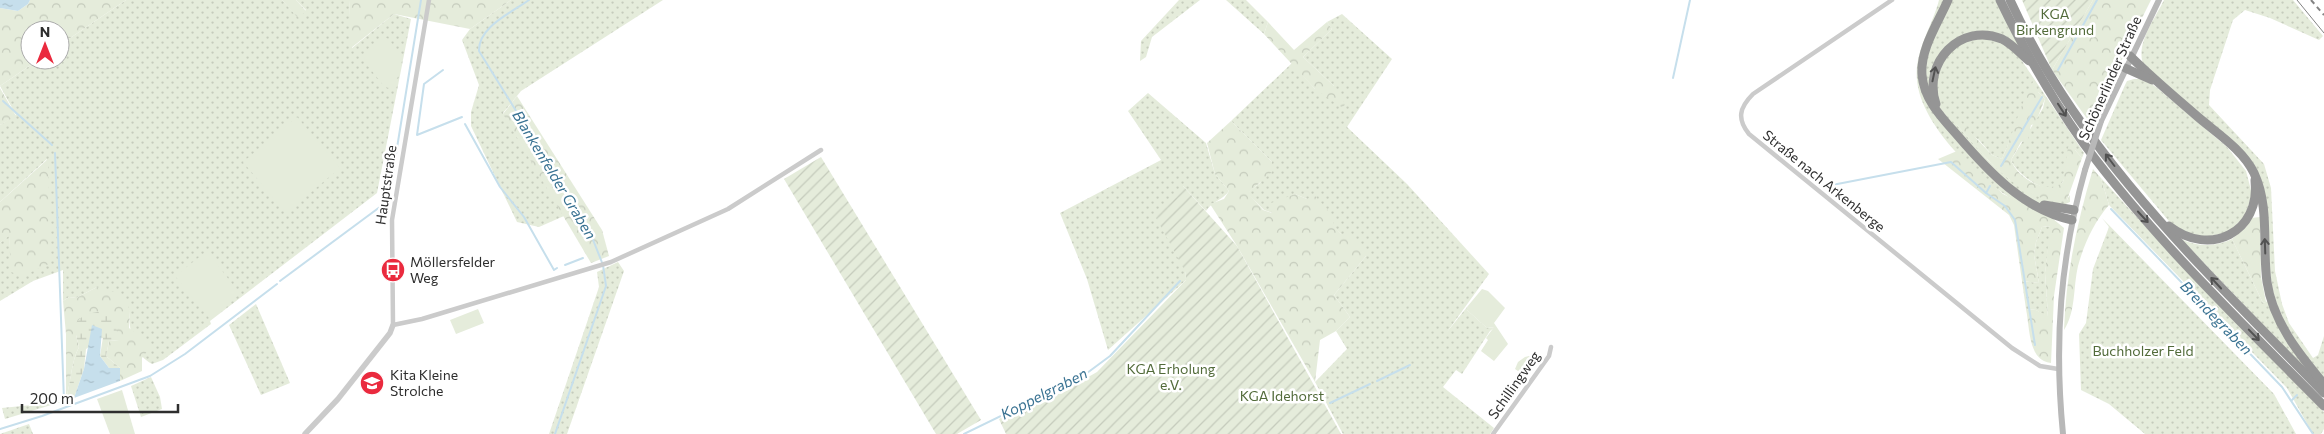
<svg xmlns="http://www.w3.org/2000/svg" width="2324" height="434" font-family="Commissioner,sans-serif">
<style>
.grass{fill:url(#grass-dots)}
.forest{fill:url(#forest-crowns)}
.wetland{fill:url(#wetland-marsh)}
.garden{fill:url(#garden-furrows)}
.pitch{fill:#e5ecdb}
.water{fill:url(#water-ripples)}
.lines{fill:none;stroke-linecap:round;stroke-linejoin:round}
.stream{stroke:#c6dfec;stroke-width:2}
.minor{stroke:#cbcbcb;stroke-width:4.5}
.tertiary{stroke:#cbcbcb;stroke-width:5.5}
.secondary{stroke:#b8b8b8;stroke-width:6}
.motorway{stroke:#959595;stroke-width:9}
.tram{stroke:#838383;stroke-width:1}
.rail{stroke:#838383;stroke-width:2;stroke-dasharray:5 4;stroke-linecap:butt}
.secondary-bridge{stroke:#b8b8b8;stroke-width:6}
.oneway{stroke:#525252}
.labels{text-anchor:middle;stroke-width:5;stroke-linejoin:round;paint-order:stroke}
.park-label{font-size:14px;fill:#526b3a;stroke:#fff}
.street-label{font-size:14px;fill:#2e2e2e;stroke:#fff}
.poi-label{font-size:14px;fill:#2e2e2e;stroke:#fff;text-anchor:start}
.water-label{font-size:15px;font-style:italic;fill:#397292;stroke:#fff}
</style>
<defs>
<pattern id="grass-dots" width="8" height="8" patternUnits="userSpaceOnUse" patternTransform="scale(1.25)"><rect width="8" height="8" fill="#e5ecdb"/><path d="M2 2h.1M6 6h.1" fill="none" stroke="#c5cbbc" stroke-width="1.8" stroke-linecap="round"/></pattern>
<pattern id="forest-crowns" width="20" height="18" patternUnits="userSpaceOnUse" patternTransform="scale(1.25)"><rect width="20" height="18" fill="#e5ecdb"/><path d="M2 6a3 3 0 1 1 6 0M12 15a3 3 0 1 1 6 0" fill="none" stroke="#c5cbbc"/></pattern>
<pattern id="wetland-marsh" width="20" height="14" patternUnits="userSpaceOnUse" patternTransform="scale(1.25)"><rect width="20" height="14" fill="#e5ecdb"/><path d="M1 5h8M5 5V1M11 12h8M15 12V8" fill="none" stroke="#c5cbbc"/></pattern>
<pattern id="garden-furrows" width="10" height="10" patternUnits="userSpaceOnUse" patternTransform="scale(1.25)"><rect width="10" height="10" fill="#e5ecdb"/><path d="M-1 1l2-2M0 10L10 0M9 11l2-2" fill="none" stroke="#c5cbbc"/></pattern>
<pattern id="water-ripples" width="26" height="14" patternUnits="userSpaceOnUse" patternTransform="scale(1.25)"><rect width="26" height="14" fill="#c6dfec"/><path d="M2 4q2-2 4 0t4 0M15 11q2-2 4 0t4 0" fill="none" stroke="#aac0cb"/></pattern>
</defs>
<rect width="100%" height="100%" fill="#fff"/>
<g class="grass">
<path d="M126 0H282L298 17 306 10 296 0H349L352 48 394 14 411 19 377 193 210 321 211 324 163 360 152 364C134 354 128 331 130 311L97 287 76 298 69 297 63 301V270L33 281 0 301V243L9 235 12 272 47 159 0 202V125L16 115 0 86 38 60H60V45Z"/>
<path d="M511 0H663L521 91 503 113 564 216 539 227 517 222 471 126V112L479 85 462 40 470 29Z"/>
<path d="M1179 0H1200L1152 37 1146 57 1140 61 1141 41Z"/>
<path d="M1226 0H1246L1268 22 1264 34Z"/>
<path d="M1939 0H1997L2022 52 2020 58 2084 153 2082 158 2075 150C2072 157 2065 179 2062 183 2050 199 2016 174 2011 160L2043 108 2045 99 2038 92 2012 135 2002 159 1992 155 1979 140 1956 124 1988 160 2010 180 2067 200 2070 195V202L2044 214C1997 200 1921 131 1917 80 1914 52 1932 27 1939 0Z"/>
<path d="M2164 0H2293L2323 36 2319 40 2270 18 2245 10 2233 20 2210 90 2209 105 2264 164 2271 188 2275 271 2282 304 2289 323 2313 358 2318 355 2324 336V380C2301 349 2277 320 2271 280 2265 241 2274 200 2254 165L2143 64C2136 42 2155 19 2164 0Z"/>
<path d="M1342 14 1392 59 1347 127 1407 184 1489 274 1447 332 1467 307V310L1487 328 1495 327 1490 331 1462 374 1456 370 1443 387 1494 428 1490 434H1343L1315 382 1347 349 1336 331 1350 317 1334 295 1366 256 1341 234 1307 199 1295 194 1285 199 1273 213 1264 210 1247 193 1260 183 1272 162 1231 121 1292 63 1315 89 1334 86 1303 57 1332 29 1327 22Z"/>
<path d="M2134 79H2144L2156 87 2227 147 2246 171 2252 194 2245 216 2229 232 2200 238 2173 226 2101 140 2125 85 2127 81Z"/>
<path d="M1148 93 1206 143 1215 174 1229 191C1223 200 1212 201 1206 211L1183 186 1186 280 1108 350 1087 279 1060 213 1161 160 1128 111Z"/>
<path d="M2101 178 2188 273 2324 412V429L2321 434H2313L2287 388 2109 205Z"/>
<path d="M2102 218 2274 394 2296 434H2145L2109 404 2081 390 2079 334 2086 323 2093 269 2109 227Z"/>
<path d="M2051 226 2045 273 2048 317 2036 310 2026 309 2022 281 2039 283 2034 255 2036 242 2042 227Z"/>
<path d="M2181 239C2198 247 2215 247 2232 239L2263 303 2268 301 2309 373Z"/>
<path d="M618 262 624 271 567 434H549L599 287 597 272Z"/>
<path d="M256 304 290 383 261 395 229 325Z"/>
<path d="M151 377 160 397 162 409 141 417 131 386Z"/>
<path d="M61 402 5 419 2 408Z"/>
<path d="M29 424 33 434H0Z"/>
</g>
<g class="forest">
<path d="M30 0H126L60 45V30H30V60H38L0 86V8L18 11 28 4Z"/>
<path d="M282 0H296L306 11 298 18Z"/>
<path d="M349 0H511L470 29 394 14 351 48Z"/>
<path d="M2093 0H2151L2128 46 2093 127 2052 70Z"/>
<path d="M1268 22 1294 50 1327 22 1332 29 1303 57 1334 86 1345 104 1343 108 1315 89 1264 34Z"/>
<path d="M2034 80 2038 92 2045 99 2035 124 2031 125 2028 139 2021 142 2011 160C2017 178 2048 196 2063 182L2068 147 2075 150 2082 158 2067 200C2024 208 1981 152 1956 124L1961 122 1992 155 2002 159C2014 132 2019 106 2034 80Z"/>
<path d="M0 88 16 116 0 125Z"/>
<path d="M517 96 602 230 609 256 591 263 503 114Z"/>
<path d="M1231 121 1272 162V172L1248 193 1263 210 1272 213 1271 203 1295 194 1307 199 1315 196 1335 218 1333 225 1341 234 1351 236 1365 248 1366 256 1334 295 1350 317 1336 331 1320 340 1315 382 1237 246 1210 204 1224 199 1229 191 1215 174 1207 143Z"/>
<path d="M1957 151 2003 194 2052 218 2064 228 2054 296 2051 363C2028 361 2030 328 2026 309L2036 310 2048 316 2045 273 2050 226 2042 227 2036 242 2034 255 2039 283 2022 281 2014 225 2009 215 1938 159Z"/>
<path d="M48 159 51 263 22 276 11 272 9 236 0 243V202Z"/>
<path d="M2093 169 2101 178 2109 205C2094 222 2084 244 2078 266 2073 288 2076 311 2064 330 2066 274 2077 222 2093 169Z"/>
<path d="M2260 217 2261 277 2266 302 2263 303 2232 239 2246 227 2251 218Z"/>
<path d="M97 287 124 295 130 311 129 328 152 345 142 358V371L120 381V368L106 356 109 341 119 340 76 335 79 347C71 362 71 382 66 399V334L63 301 69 297 76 298Z"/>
</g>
<path class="wetland" d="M98 312 113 315 119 340 109 341 106 356 120 368H109L100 356 103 337 86 349 84 369 74 398 66 399C71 382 71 362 79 347L76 335 77 321 86 314Z"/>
<g class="garden">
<path d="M2022 0H2093L2052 70Z"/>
<path d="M821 157 981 420 957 434H936L784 179Z"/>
<path d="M1183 186 1237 246 1341 434H1006L999 419 1034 401 1053 397 1097 372 1186 280V273L1154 214Z"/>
</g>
<g class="pitch">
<path d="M387 38C404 55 406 66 392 87L388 88 383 85 364 61C365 48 375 40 387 38Z"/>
<path d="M297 117 340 168 286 213 243 162Z"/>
<path d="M207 251 240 294 209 318 175 276Z"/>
<path d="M1482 289 1488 291 1505 308 1494 323 1508 344 1494 361 1481 351 1488 340 1486 338 1494 327 1487 328 1467 310V307Z"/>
<path d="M478 309 484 323 456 334 450 320Z"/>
<path d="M1529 356 1537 361 1525 376 1515 369 1518 362 1525 357Z"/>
<path d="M122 390 135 434H110L97 399Z"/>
</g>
<g class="water">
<path d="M0 0H30L28 4 18 11 0 8Z"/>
<path d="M92 325 102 329 100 356 109 368H120V381L74 398 84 369Z"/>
</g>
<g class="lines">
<g class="stream">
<path d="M529 0C511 13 478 27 479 51L588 227 603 265 606 286 555 434"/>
<path d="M443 70 424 84 417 135 462 117"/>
<path d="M2058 70 2097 0"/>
<path d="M1673 78 1690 0"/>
<path d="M3 101 52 145"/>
<path d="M465 124 500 187 524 217 554 270 557 268"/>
<path d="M55 153 64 401"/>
<path d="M396 154 421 0"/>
<path d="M2001 166 2042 97"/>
<path d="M1827 186 1951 162 1986 193 2005 206 2015 220 2035 345"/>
<path d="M391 188 395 160"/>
<path d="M1986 193 1990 186"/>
<path d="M2111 209 2282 387 2313 434"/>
<path d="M565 265 583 258"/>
<path d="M280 281 388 201 390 190"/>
<path d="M1377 381 1410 365"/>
<path d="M2292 400 2297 395"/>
<path d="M1330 403 1370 384"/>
<path d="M0 429 42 416 150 376 185 354 277 284"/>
<path d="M964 434 1083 376 1110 356 1180 281"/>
</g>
<g class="minor">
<path d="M429 0 392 220 393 325 422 319 611 262 728 209 821 150"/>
<path d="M1892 0 1753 94C1739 108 1737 119 1749 134L2012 348 2040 366 2058 369"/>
<path d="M1493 434 1549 356 1551 347"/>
</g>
<path class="tertiary" d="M305 434 338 399 390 333 393 325"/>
<g class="secondary">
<path d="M2101 121 2159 0"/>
<path d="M2063 434C2054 342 2060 259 2085 170"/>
</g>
<g class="motorway">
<path d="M1948 0C1938 23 1920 49 1922 75 1924 100 1942 118 1958 136 1988 171 2024 210 2072 220"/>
<path d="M2000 0C2024 50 2052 99 2084 144 2154 239 2241 322 2324 406"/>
<path d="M2010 0C2080 155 2208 273 2324 393"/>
<path d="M2130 56C2152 78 2175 97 2198 117 2218 134 2243 150 2254 173 2270 207 2262 246 2267 282 2273 322 2299 354 2324 384"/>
<path d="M2125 68 2152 80"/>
<path d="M1936 104C1922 63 1960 22 2002 39 2012 44 2020 53 2029 61"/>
<path d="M2044 205 2074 210"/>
<path d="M2169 226C2210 258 2261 232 2255 180"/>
</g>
<path class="tram" d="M2297 0 2324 33"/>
<path class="rail" d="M2311 0 2324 15"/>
<path class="secondary-bridge" d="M2085 170 2101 121"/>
</g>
<defs><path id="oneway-shaft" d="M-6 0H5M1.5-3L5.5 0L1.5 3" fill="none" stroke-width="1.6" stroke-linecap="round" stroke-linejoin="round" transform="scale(1.25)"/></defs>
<g class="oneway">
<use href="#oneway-shaft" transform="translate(1934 74) rotate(-78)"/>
<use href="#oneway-shaft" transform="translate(2062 110) rotate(57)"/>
<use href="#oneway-shaft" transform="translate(2110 160) rotate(-127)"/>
<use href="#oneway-shaft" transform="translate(2143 217) rotate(47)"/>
<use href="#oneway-shaft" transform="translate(2265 246) rotate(-92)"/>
<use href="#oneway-shaft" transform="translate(2216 283) rotate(-133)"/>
<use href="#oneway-shaft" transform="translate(2254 335) rotate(46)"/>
</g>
<defs>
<g id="bus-disc" transform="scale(1.25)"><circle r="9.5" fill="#ea2a3e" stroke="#fff"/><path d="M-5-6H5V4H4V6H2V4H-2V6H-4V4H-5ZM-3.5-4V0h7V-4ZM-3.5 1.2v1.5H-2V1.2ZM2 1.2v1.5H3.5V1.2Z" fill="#fff"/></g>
<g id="school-disc" transform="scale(1.25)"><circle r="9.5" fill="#ea2a3e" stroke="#fff"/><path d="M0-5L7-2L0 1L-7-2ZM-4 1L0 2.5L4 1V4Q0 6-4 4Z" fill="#fff"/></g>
</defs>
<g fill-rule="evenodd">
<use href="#bus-disc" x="393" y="270"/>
<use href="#school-disc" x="372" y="383"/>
</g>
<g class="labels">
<g class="park-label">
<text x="2055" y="19">KGA<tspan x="2055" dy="16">Birkengrund</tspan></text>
<text x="2143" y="356">Buchholzer Feld</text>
<text x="1171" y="374">KGA Erholung<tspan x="1171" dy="16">e.V.</tspan></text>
<text x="1282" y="401">KGA Idehorst</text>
</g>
<g class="street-label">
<text transform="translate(2110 78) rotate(-66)" y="5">Schönerlinder Straße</text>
<text transform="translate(1824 181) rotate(39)" y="5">Straße nach Arkenberge</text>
<text transform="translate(386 185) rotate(-82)" y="5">Hauptstraße</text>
<text transform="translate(1514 385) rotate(-55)" y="5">Schillingweg</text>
</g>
<g class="poi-label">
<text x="410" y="267">Möllersfelder<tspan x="410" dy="16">Weg</tspan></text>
<text x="390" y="380">Kita Kleine<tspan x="390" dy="16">Strolche</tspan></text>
</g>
<g class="water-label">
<text transform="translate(554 175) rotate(59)" y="5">Blankenfelder Graben</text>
<text transform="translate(2216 318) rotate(46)" y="5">Brendegraben</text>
<text transform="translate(1044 394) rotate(-27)" y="5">Koppelgraben</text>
</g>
</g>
<g transform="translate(45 45)"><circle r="24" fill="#ffffff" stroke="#ababab"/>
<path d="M0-4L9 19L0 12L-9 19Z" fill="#ea2a3e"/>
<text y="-8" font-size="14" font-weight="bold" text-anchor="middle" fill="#2e2e2e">N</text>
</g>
<path d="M22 404v8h156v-8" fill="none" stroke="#2e2e2e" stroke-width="2.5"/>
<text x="30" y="404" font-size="15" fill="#2e2e2e" stroke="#ffffff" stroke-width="4" paint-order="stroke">200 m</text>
</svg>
